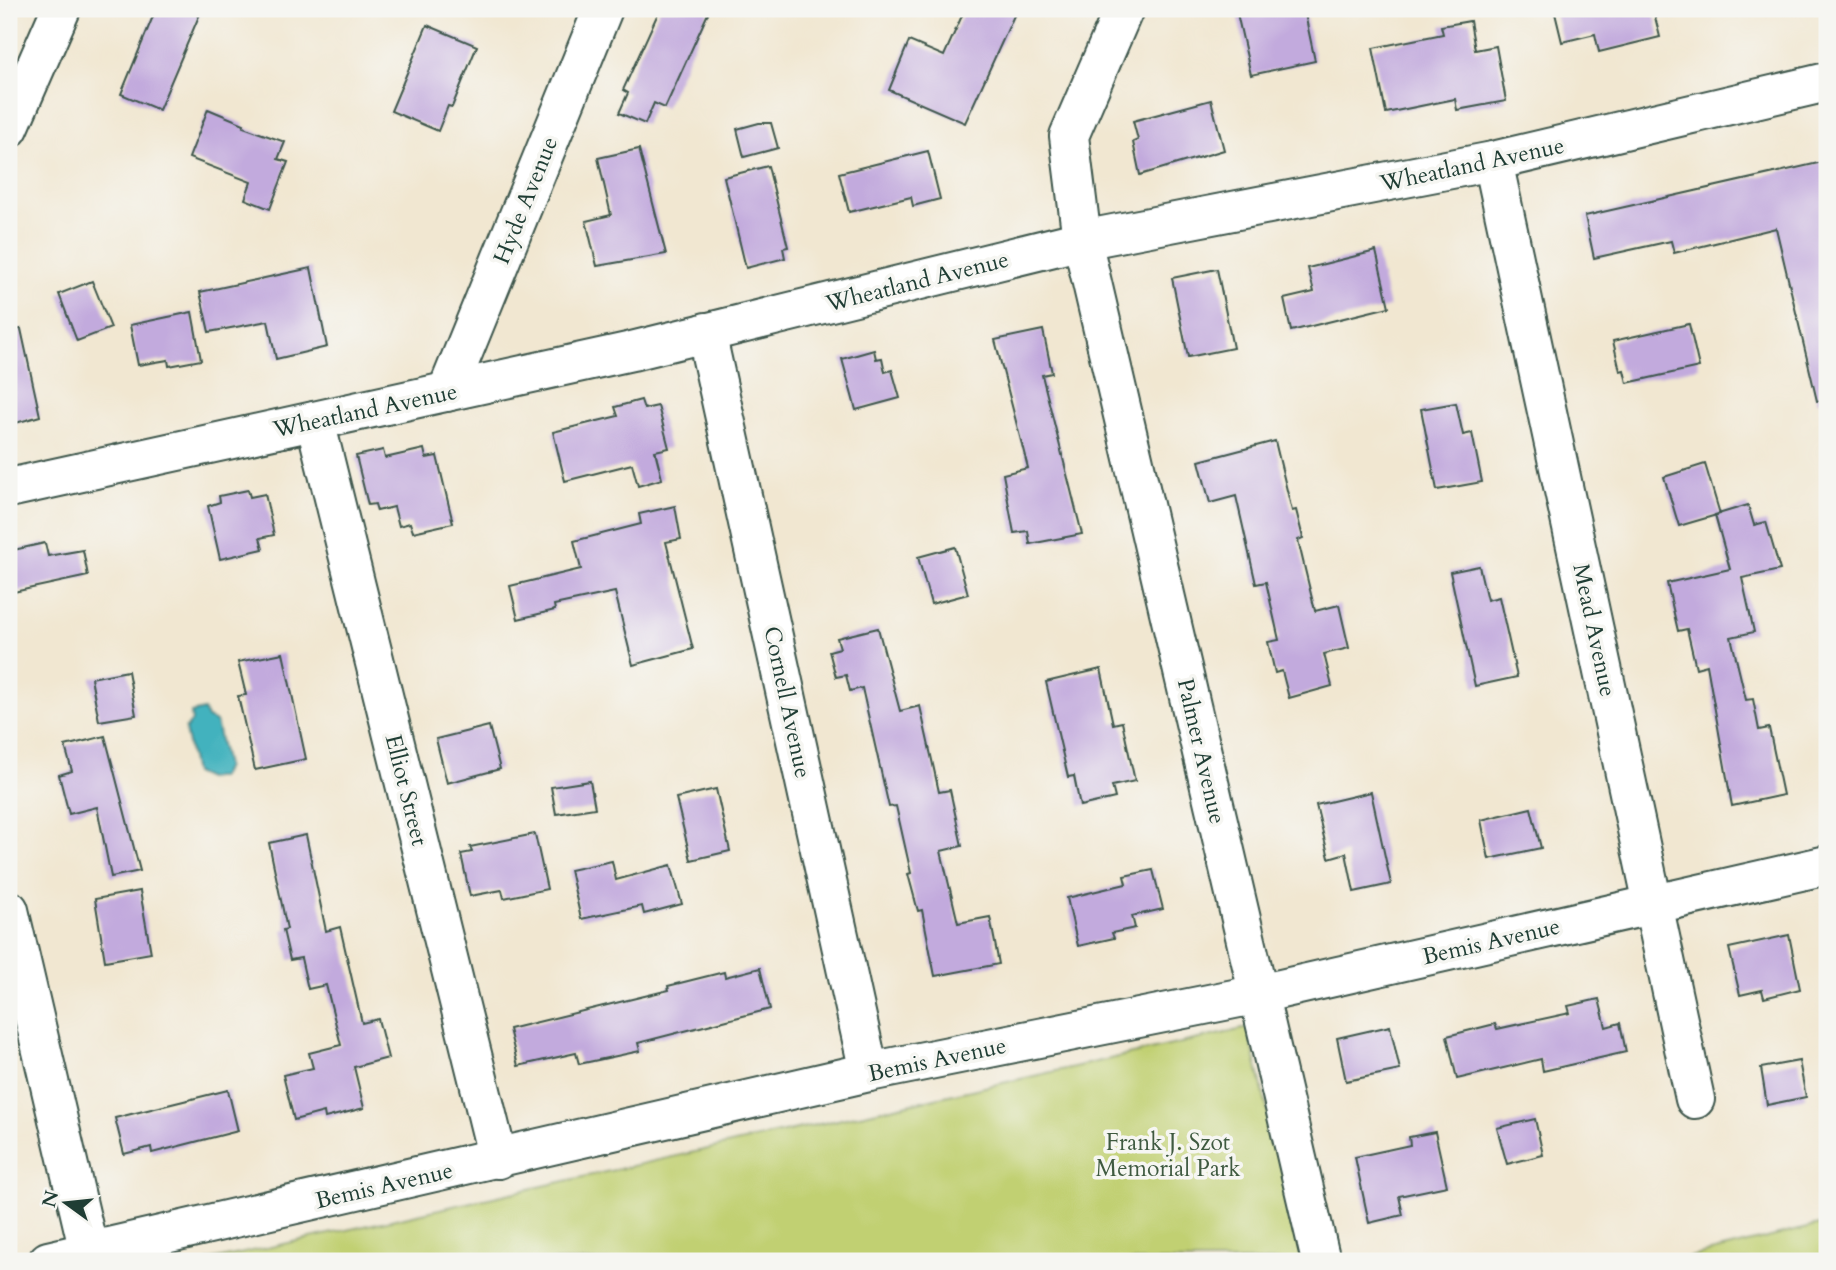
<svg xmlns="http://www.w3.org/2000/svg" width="1836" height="1270" font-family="Cardo,serif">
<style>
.green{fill:#c1d072;stroke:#708653;stroke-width:2}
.water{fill:#43b2be;stroke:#317879;stroke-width:2}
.building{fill:#c2aadd}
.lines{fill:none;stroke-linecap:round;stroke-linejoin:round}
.minor-casing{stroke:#3e564c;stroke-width:42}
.minor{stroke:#fff;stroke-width:38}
.labels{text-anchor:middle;stroke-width:7;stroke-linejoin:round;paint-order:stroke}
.street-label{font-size:23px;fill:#1f3d34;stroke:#f6f6f2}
.park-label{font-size:23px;fill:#3f5a40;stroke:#f6f6f2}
</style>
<rect width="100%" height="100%" fill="#f6f6f2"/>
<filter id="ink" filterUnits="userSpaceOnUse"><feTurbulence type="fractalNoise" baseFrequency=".0143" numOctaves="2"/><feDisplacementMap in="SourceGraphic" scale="14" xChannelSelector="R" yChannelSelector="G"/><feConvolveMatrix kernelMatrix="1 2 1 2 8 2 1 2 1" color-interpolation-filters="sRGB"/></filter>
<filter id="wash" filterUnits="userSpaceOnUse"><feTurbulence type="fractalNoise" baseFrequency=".00686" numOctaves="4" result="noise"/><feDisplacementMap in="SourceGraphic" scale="28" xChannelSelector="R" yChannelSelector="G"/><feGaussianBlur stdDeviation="1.57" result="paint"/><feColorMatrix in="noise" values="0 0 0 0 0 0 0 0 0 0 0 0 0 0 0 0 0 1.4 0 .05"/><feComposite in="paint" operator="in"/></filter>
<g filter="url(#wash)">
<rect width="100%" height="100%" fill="#f1e7d1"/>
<g class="green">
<path d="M1248 1028 1303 1261H208Z"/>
<path d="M1827 1223V1261H1675Z"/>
</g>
<path class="water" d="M204 710 207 718 216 722 226 766 221 777 207 779 194 773 185 729 192 721 191 713Z"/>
<g id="blocks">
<g class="building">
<path d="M156 9H202L159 110 121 94Z"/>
<path d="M660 9H710L665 108 654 103 645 124 619 113 628 93 623 90Z"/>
<path d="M965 9H1017L965 123 889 90 909 41 944 56Z"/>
<path d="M1236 9H1304L1315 61 1251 75Z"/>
<path d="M1554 9H1653L1660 37 1599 52 1595 34 1562 42Z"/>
<path d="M1470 21 1475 50 1496 46 1506 101 1457 110 1455 99 1386 113 1373 48 1443 34 1441 26Z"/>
<path d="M427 25 477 46 452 107 448 106 438 131 391 111Z"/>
<path d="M1211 100 1224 150 1140 175 1133 142 1138 140 1133 121Z"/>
<path d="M208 109 244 124 243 127 285 142 278 159 288 162 270 209 245 199 251 182 189 158Z"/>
<path d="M759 123H771L778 148 744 157 737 129Z"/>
<path d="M639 149 666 254 597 266 586 221 611 215 598 158Z"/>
<path d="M928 151 940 199 913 206 911 197 849 212 839 173Z"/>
<path d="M1827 161V400L1817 401 1776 228 1674 253 1671 241 1594 258 1585 216Z"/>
<path d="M768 166 788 247 783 248 785 258 746 268 724 177Z"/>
<path d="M1376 251 1389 307 1291 331 1284 299 1314 292 1308 268Z"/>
<path d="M311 268 327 347 276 359 268 321 209 332 200 292Z"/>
<path d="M1217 269 1233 348 1188 357 1172 278Z"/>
<path d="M92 281 111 328 77 341 59 294Z"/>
<path d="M192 312 201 360 169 366 168 360 138 365 130 325Z"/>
<path d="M1689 324 1699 367 1627 383 1624 370 1620 371 1613 341Z"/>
<path d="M21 329 40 416 9 425V331Z"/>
<path d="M1043 330 1052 373 1042 375 1082 534 1030 544 1028 531 1014 533 1003 474 1028 468 995 340Z"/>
<path d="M874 350 876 359 882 358 885 372 892 370 900 398 856 410 842 359Z"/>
<path d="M641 400 644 409 658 406 669 448 655 451 662 479 638 486 632 464 565 481 553 432 618 416 615 407Z"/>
<path d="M1456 403 1463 435 1472 433 1482 482 1437 490 1421 409Z"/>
<path d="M1275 441 1292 511 1296 510 1303 538 1298 540 1315 611 1339 605 1349 648 1324 654 1332 686 1289 698 1282 671 1275 673 1268 642 1279 640 1266 582 1256 584 1236 496 1210 503 1199 461Z"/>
<path d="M424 449 426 458 437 456 453 523 413 532 410 523 399 526 394 507 377 511 375 504 368 505 356 456 383 450 385 458Z"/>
<path d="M1705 464 1720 514 1679 526 1664 477Z"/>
<path d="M248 490 250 497 265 494 274 535 260 538 263 549 220 559 208 506 220 502 219 496Z"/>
<path d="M1748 505 1754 525 1766 522 1780 570 1742 578 1754 632 1731 637 1746 700 1753 699 1759 730 1769 728 1783 795 1732 806 1707 665 1696 668 1687 629 1678 631 1667 583 1730 569 1715 515Z"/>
<path d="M675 506 681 539 666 542 693 649 633 665 615 592 554 605 555 610 518 619 510 586 581 569 574 541 641 524 639 514Z"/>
<path d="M45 543 48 556 83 550 88 576 9 593V551Z"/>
<path d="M955 547 968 594 931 604 918 557Z"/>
<path d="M1479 566 1487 600 1499 597 1517 677 1475 686 1450 572Z"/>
<path d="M878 628 900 711 920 706 939 792 950 790 962 846 941 851 958 923 990 917 999 964 935 976 922 910 918 911 908 874 911 873 896 806 889 807 862 688 850 691 846 675 836 677 829 651 840 648 837 638Z"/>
<path d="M283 653 306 759 255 770 238 696 246 695 238 662Z"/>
<path d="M1101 669 1113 724 1122 722 1135 781 1112 786 1115 798 1080 806 1074 776 1068 777 1046 682Z"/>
<path d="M128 671 136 715 99 721 91 678Z"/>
<path d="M489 726 500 769 447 783 436 739Z"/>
<path d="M105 736 140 871 111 877 97 807 69 814 59 775 72 771 65 746Z"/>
<path d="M590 781 595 808 556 814 551 787Z"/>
<path d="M716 789 730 851 691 860 676 798Z"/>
<path d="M1371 792 1391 884 1354 892 1346 853 1329 858 1316 805Z"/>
<path d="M1531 808 1541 848 1489 859 1481 820Z"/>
<path d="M535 834 547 889 504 898 502 890 470 896 461 854 472 852 470 847Z"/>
<path d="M306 835 326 931 340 927 362 1023 378 1019 388 1058 354 1067 364 1108 325 1118 324 1112 294 1120 283 1075 313 1068 309 1053 341 1045 326 985 308 989 301 958 290 960 283 930 287 929 269 843Z"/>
<path d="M612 861 616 880 671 865 682 904 644 914 642 906 581 919 570 870Z"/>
<path d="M1153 870 1163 909 1132 916 1135 928 1112 933 1114 938 1078 946 1067 898 1126 884 1124 876Z"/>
<path d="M140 891 151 953 105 961 95 899Z"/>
<path d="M1789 935 1800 989 1764 998 1762 990 1740 995 1729 948Z"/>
<path d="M760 968 770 1009 638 1043 640 1051 579 1064 576 1053 518 1066 509 1029 669 990 668 986 724 972 725 977Z"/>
<path d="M1599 999 1606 1027 1620 1023 1626 1052 1543 1071 1541 1059 1457 1079 1447 1036 1495 1024 1497 1029 1570 1013 1568 1006Z"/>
<path d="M1390 1026 1400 1070 1346 1081 1337 1038Z"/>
<path d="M1799 1061 1806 1097 1767 1105 1761 1068Z"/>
<path d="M228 1090 238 1131 152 1153 151 1147 124 1154 115 1118Z"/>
<path d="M1535 1119 1543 1155 1507 1164 1497 1128Z"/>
<path d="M1435 1132 1447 1186 1399 1196 1403 1215 1369 1223 1355 1157 1410 1145 1409 1137Z"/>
</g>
</g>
</g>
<g filter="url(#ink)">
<use href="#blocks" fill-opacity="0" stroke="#3e564c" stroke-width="2"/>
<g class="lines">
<g class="minor-casing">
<g id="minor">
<path d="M1124 9 1069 136 1082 240 1321 1261"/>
<path d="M9 128 61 9"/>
<path d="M1493 161 1695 1099"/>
<path d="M706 332 869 1072"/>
<path d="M447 392 603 9"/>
<path d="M315 421 498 1159"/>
<path d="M9 488 632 351 1082 240 1493 161 1827 82"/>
<path d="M9 910 89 1252"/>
<path d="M48 1261 869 1072 1259 994 1827 865"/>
</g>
</g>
<use href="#minor" class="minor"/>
</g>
</g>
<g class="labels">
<g class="street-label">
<text transform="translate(1472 164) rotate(-12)" y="8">Wheatland Avenue</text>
<text transform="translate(525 200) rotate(-68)" y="8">Hyde Avenue</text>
<text transform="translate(917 281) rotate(-14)" y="8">Wheatland Avenue</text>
<text transform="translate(365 410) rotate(-12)" y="8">Wheatland Avenue</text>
<text transform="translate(1595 630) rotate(78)" y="8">Mead Avenue</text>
<text transform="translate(788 702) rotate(78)" y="8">Cornell Avenue</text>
<text transform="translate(1202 751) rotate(77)" y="8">Palmer Avenue</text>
<text transform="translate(407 790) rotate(76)" y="8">Elliot Street</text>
<text transform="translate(1491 941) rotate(-13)" y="8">Bemis Avenue</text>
<text transform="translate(937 1059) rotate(-12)" y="8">Bemis Avenue</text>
<text transform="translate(384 1185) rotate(-13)" y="8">Bemis Avenue</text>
</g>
<g class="park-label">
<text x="1168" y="1150">Frank J. Szot<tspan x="1168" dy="26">Memorial Park</tspan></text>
</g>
</g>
<rect width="1836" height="1270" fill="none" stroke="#f6f6f2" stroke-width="35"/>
<g transform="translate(66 1203) rotate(285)" stroke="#f6f6f2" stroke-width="5" paint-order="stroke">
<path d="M0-5L12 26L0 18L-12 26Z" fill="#1f3d34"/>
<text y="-10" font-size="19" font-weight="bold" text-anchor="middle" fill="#1f3d34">N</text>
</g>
</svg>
